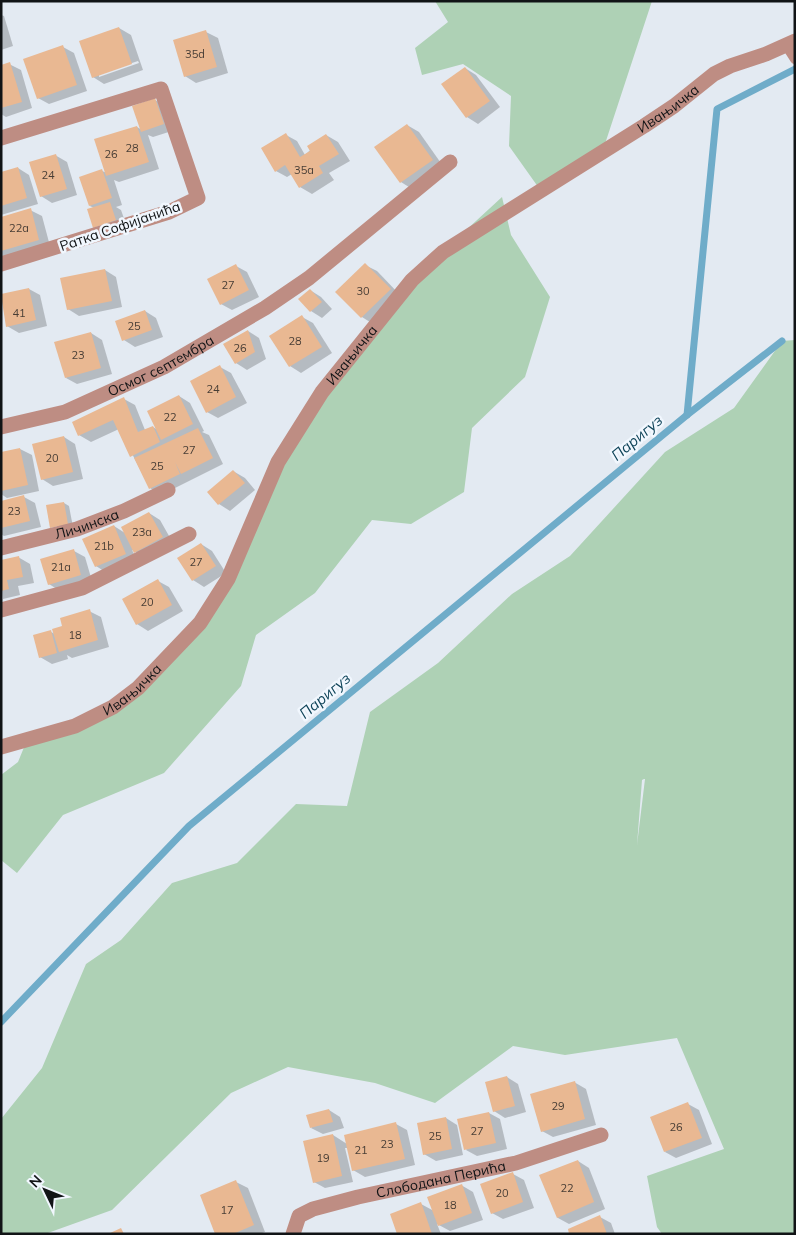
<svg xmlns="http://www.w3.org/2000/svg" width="796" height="1235" font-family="Mulish,sans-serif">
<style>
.green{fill:#aed1b5;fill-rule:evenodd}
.shadow{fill:#0003;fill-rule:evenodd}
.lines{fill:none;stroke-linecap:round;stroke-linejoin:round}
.stream{stroke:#6facc9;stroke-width:7}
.building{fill:#e9b892}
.lane{stroke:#be8d83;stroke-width:10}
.street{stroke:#be8d83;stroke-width:15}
.labels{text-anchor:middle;stroke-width:5;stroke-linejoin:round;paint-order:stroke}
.number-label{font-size:11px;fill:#473d35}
.street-label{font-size:14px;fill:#111416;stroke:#f1f7fe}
.water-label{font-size:15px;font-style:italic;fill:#0e4358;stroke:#f1f7fe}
</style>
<rect width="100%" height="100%" fill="#e3eaf2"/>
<g class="green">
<path d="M435 1H652L602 153 541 191 509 146 511 96 463 64 422 75 415 48 448 22Z"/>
<path d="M502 197 511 235 550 297 525 377 472 428 464 492 411 524 372 520 315 593 256 635 241 686 164 773 63 815 17 873 1 860V775L18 762 27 740 113 707 200 623 278 462 412 280Z"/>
<path d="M795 340V1234H662L657 1227 647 1176 724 1149 677 1038 565 1055 513 1046 435 1103 375 1083 288 1067 231 1093 112 1210 45 1234H1V1119L42 1068 86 964 121 940 172 883 237 863 296 804 347 806 370 712 438 663 512 594 570 556 665 452 734 408 782 341ZM644 779H645L637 845 642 780Z"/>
</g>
<g class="shadow">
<path d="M1 15 4 16 13 46 1 50Z"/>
<path d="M119 28 131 35 143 70 104 84 93 77ZM138 61 139 63 99 77V74Z"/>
<path d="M206 32 218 38 228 73 196 83 185 76Z"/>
<path d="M63 47 74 53 87 91 49 104 38 98Z"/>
<path d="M9 64 21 70 32 108 6 117 1 114V66Z"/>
<path d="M465 68 476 75 500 107 478 124 467 117Z"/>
<path d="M155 100 166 106 175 130 153 137 148 135 159 169 119 182 114 180 122 205 116 207 121 210 127 227 105 234 94 208 90 206 102 171 107 173 137 127 142 130Z"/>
<path d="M407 125 419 132 443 166 412 189 401 182Z"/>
<path d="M286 135 297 141 305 155 326 135 338 142 350 161 329 173 334 180 312 194 300 187 292 174 287 177 276 171Z"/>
<path d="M55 155 67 162 77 195 52 203 41 196Z"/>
<path d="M18 168 29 175 38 204 1 215V173Z"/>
<path d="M30 210 42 216 50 246 6 259 1 256V218Z"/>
<path d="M365 265 377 271 401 296 373 324 362 317 337 292Z"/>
<path d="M236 266 247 272 259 297 232 310 221 304Z"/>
<path d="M105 270 116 277 122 307 79 316 68 309Z"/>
<path d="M29 289 40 295 47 326 19 333 7 326 1 295Z"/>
<path d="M310 290 321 297 332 309 322 318 311 311 300 299Z"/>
<path d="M145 311 156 318 163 337 135 347 124 340 117 322Z"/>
<path d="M302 317 313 323 332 353 301 373 290 366Z"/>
<path d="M248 331 259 338 266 359 247 370 236 363Z"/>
<path d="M91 333 102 340 112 374 77 384 66 378Z"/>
<path d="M220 367 231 373 247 403 218 418 207 412Z"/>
<path d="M179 396 190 403 204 431 202 432 209 435 223 464 161 495 150 488 119 429 91 442 79 435 124 399 135 405 145 430 153 427 158 430Z"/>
<path d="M64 437 75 444 83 479 53 486 42 479Z"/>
<path d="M20 449 32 455 39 491 7 498 1 494V453Z"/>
<path d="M233 471 245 478 255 490 230 511 219 504 209 493Z"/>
<path d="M24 497 35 503 41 527 4 536 1 534V502Z"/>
<path d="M64 503 69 506 73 527 56 530Z"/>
<path d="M149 513 160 520 173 543 147 558 132 550 137 560 107 573 96 566 114 526 125 533Z"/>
<path d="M201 544 212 551 226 573 204 587 193 580Z"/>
<path d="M74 551 85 557 92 581 60 591 49 584Z"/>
<path d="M18 557 30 564 34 583 18 586 20 595 3 599 1 561Z"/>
<path d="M158 581 169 587 183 611 148 631 137 624Z"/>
<path d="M89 611 101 617 109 647 72 658 67 655 68 659 52 664 40 657 51 632 55 634Z"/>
<path d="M507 1077 518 1084 526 1112 505 1118 494 1111Z"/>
<path d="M574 1082 586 1089 596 1125 553 1137 542 1131Z"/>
<path d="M688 1104 699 1110 712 1144 676 1158 665 1152Z"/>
<path d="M329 1110 340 1117 344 1128 323 1134 311 1128Z"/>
<path d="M489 1113 500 1119 507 1149 477 1156 466 1150Z"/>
<path d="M446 1118 457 1125 463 1155 436 1161 424 1154Z"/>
<path d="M396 1124 407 1130 415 1165 365 1177 353 1170 348 1148H345L353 1182 325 1188 314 1182 333 1135 347 1144Z"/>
<path d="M578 1161 589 1168 605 1209 569 1224 558 1218 541 1175Z"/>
<path d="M513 1174 524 1180 534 1208 503 1219 492 1213Z"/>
<path d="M236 1182 248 1188 265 1232 259 1234H216Z"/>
<path d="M461 1185 473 1192 483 1220 450 1231 437 1224 441 1234H399L421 1204 434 1211Z"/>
<path d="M600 1217 611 1223 615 1234H571Z"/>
</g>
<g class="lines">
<g class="stream">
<path d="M687 415 717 109 795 69"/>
<path d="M1 1022 189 826 687 415 782 341"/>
</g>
</g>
<g class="building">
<path d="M119 27 132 64 92 78 79 41Z"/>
<path d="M206 30 217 67 184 77 173 40Z"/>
<path d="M63 45 77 85 37 99 23 59Z"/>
<path d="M10 62 22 102 1 108V65Z"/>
<path d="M465 67 490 101 466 118 441 84Z"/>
<path d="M155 98 164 124 141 132 132 106Z"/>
<path d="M407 124 433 160 400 183 374 147Z"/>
<path d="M137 126 149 162 106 176 94 139Z"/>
<path d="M286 133 300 157 310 151 307 146 326 134 339 154 319 166 323 173 299 188 285 165 275 172 261 148Z"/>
<path d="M56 154 67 189 40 197 29 162Z"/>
<path d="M18 167 27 198 1 206V172Z"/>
<path d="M102 169 112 198 89 206 79 177Z"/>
<path d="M110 202 116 220 93 228 87 209Z"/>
<path d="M31 208 39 240 1 251V217Z"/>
<path d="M365 263 391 289 361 318 335 292Z"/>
<path d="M236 264 249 290 220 305 207 279Z"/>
<path d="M105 269 112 301 67 310 60 278Z"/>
<path d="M29 288 36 320 6 327 1 294Z"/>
<path d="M310 289 322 302 310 312 298 299Z"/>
<path d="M145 310 152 330 122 341 115 321Z"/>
<path d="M302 315 322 347 289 367 269 336Z"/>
<path d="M248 330 255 352 235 364 223 344Z"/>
<path d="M91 332 101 368 65 378 54 342Z"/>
<path d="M220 365 236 397 206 413 190 381Z"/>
<path d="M179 395 193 424 161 440 147 411Z"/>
<path d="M124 397 138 432 153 426 160 442 130 457 113 420 78 436 72 422Z"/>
<path d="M198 428 213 458 181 474 175 462 180 474 149 489 134 458Z"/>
<path d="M64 436 73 472 41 480 32 444Z"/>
<path d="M20 448 28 485 1 491V452Z"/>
<path d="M233 470 245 483 218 505 207 492Z"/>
<path d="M24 495 30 521 1 528V501Z"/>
<path d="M64 502 68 524 50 528 46 505Z"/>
<path d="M149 512 163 537 134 553 121 527Z"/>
<path d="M114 525 126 554 95 567 82 539Z"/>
<path d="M201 543 216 566 192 581 177 558Z"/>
<path d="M74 549 81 575 48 585 40 559Z"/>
<path d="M19 556 23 577 7 580 9 589 1 591V560Z"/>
<path d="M158 579 172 605 136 625 122 599Z"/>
<path d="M90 609 98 640 59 652 52 629 62 626 60 618Z"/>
<path d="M51 630 57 653 39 658 33 635Z"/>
<path d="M507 1076 515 1106 493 1112 485 1082Z"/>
<path d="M575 1081 585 1119 541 1132 530 1094Z"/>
<path d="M688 1102 702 1138 664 1152 650 1117Z"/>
<path d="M329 1109 333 1122 310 1128 306 1115Z"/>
<path d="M489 1112 496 1143 464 1150 457 1119Z"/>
<path d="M446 1117 452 1149 423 1155 417 1123Z"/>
<path d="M396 1122 405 1159 352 1171 344 1135Z"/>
<path d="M333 1134 342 1176 313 1183 303 1141Z"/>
<path d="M578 1160 594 1202 557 1218 539 1175Z"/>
<path d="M513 1172 523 1202 491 1214 480 1184Z"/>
<path d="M236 1180 254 1225 233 1234H215L200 1195Z"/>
<path d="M462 1184 472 1213 438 1226 427 1197Z"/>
<path d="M421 1202 432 1234H397L390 1214Z"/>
<path d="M600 1215 607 1234H569L568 1229Z"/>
<path d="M121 1228 124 1234H108Z"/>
</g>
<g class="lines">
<path class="lane" d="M786 45 795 59"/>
<g class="street">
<path d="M1 138 161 89 198 198 169 212 1 264"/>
<path id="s1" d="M1 427 65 412 164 367 265 308 309 278 450 162"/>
<path id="s2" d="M1 548 77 529 124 511 168 490"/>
<path d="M1 610 82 588 189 534"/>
<path id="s3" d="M1 747 75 726 113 707 138 688 200 623 228 579 278 462 322 392 412 280 443 252 644 126 674 106 714 74 730 66 766 54 795 41"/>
<path id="s4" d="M293 1234 299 1216 313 1209 358 1197 516 1163 601 1135"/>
</g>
</g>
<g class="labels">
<g class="number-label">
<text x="195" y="58">35d</text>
<text x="132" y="152">28</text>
<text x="111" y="158">26</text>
<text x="304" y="174">35a</text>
<text x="48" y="179">24</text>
<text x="19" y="232">22a</text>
<text x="228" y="289">27</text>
<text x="363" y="295">30</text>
<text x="19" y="317">41</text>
<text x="134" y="330">25</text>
<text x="295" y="345">28</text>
<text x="240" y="352">26</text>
<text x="78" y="359">23</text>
<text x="213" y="393">24</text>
<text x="170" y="421">22</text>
<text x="189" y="454">27</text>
<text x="52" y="462">20</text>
<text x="157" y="470">25</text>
<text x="14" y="515">23</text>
<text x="142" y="536">23a</text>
<text x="104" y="550">21b</text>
<text x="196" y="566">27</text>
<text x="61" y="571">21a</text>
<text x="147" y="606">20</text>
<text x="75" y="639">18</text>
<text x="558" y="1110">29</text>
<text x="676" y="1131">26</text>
<text x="477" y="1135">27</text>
<text x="435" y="1140">25</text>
<text x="387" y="1148">23</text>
<text x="361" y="1154">21</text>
<text x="323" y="1162">19</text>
<text x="567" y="1192">22</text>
<text x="502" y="1197">20</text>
<text x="450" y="1209">18</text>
<text x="227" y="1214">17</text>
</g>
<g class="street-label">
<text dy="5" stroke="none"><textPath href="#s3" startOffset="955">Ивањичка</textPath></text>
<text transform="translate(120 226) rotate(-19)" y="5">Ратка Софијанића</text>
<text dy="5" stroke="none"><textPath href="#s3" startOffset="550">Ивањичка</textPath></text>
<text dy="5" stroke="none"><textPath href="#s1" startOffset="172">Осмог септембра</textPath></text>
<text dy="5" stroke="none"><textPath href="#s2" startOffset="89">Личинска</textPath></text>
<text dy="5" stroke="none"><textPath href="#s3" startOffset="145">Ивањичка</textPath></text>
<text dy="5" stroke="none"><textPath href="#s4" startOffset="166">Слободана Перића</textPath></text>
</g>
<g class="water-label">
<text transform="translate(637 438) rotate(-40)" y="5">Паригуз</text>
<text transform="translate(325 696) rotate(-40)" y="5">Паригуз</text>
</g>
</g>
<rect width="796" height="1235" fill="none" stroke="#111416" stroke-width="5"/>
<g transform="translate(45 1190) rotate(313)" stroke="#f1f7fe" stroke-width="4" paint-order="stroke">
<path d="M0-4L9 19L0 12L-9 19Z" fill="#111416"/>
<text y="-8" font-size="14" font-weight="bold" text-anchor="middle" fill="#111416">N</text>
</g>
</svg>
